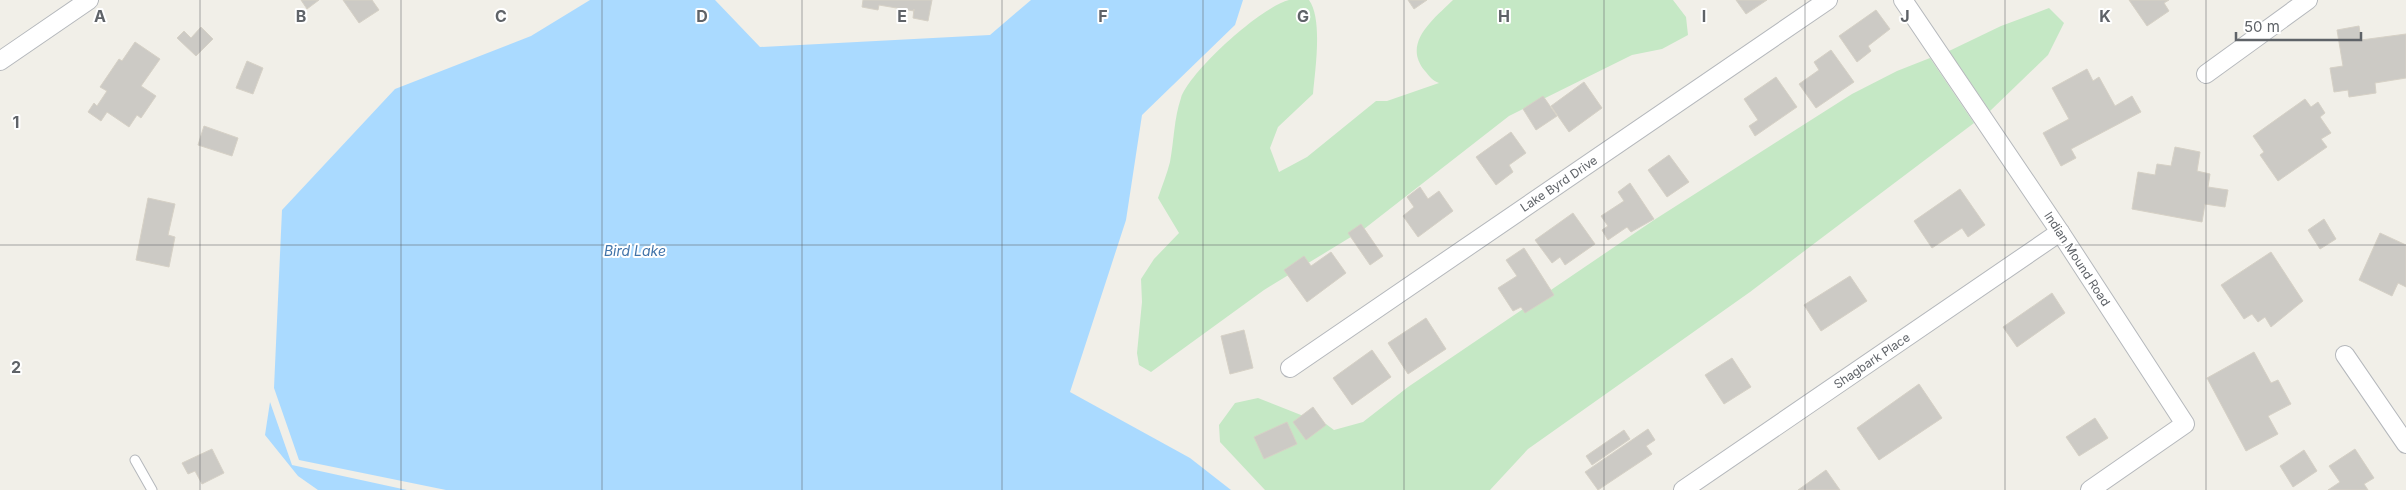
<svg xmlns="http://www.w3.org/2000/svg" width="2406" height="490" font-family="Inter,sans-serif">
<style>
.green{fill:#c5e8c5}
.water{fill:#aadaff}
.building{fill:#cccac5;stroke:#d6d1c6}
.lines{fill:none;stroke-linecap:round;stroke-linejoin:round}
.lane-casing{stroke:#b5b8bc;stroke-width:11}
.street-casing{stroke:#b5b8bc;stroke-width:20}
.lane{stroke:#fff;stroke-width:9}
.street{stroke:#fff;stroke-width:18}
.grid{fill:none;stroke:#5f6368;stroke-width:1;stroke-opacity:0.55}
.labels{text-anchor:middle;stroke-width:4;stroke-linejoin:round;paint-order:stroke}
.street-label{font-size:12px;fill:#5f6368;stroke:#fff}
.water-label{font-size:14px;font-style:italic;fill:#4174aa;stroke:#fff}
.grid-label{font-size:16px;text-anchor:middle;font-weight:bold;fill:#5f6368;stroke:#fff;stroke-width:4;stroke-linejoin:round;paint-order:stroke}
</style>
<rect width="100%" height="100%" fill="#f1efe8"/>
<g class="green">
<path d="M1289 0H1309C1323 19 1315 71 1313 94L1278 127 1270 148 1279 172 1307 157 1376 101H1387L1439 83C1433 81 1429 76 1425 71 1401 43 1435 18 1453 0H1673L1686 17 1688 35 1662 49 1632 55 1509 116 1364 229 1264 290 1151 372 1139 365 1137 353 1142 302 1141 279 1154 259 1179 233 1158 198C1162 186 1167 174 1170 162 1174 141 1174 118 1181 98 1190 71 1261 7 1289 0Z"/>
<path d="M2049 8 2064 23 2048 55 1990 111 1949 51 2001 26Z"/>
<path d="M1930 58 1974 123 1750 292 1528 449 1490 490H1265L1220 442 1219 425 1235 403 1258 398 1301 415 1312 426 1326 424 1334 430 1363 422 1408 387 1654 220 1852 94 1897 71Z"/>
</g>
<g class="water">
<path d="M590 0H715L760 47 990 35 1031 0H1243L1235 25 1142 115 1126 220 1070 392 1190 458 1231 490H446L299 460 274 388 282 210 395 89 531 36Z"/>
<path d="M270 402 292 465 407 490H318L298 476 265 435Z"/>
</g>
<g class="building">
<path d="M301 0H319L307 9Z"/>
<path d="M343 0H372L379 10 359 23Z"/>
<path d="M863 0H932L928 21 913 18 914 9V11L879 5 878 10 862 7Z"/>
<path d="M1408 0H1427L1414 9Z"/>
<path d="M1736 0H1767L1746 14Z"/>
<path d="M2129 0H2169L2164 3 2169 11 2147 26Z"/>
<path d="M1876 10 1890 29 1868 46 1871 51 1857 62 1839 36Z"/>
<path d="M2359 26 2361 40 2406 34V78L2375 83 2376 93 2349 97 2348 90 2334 92 2330 68 2343 66 2337 30Z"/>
<path d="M201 27 213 39 196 56 177 38 184 31 191 38Z"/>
<path d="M135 42 160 59 141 86 156 96 141 118 137 115 129 127 107 112 101 121 88 112 94 103 97 106 107 91 100 87 119 59 122 61Z"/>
<path d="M1831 50 1854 82 1816 108 1799 84 1819 70 1814 62Z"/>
<path d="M247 61 263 68 253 94 236 88Z"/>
<path d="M2087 69 2093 81 2099 77 2115 106 2132 96 2141 112 2071 149 2076 158 2061 166 2043 133 2069 119 2052 88Z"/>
<path d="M1776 77 1797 107 1755 136 1749 126 1758 120 1744 99Z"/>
<path d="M1584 82 1602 108 1569 132 1551 106Z"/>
<path d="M1543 96 1557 116 1536 130 1523 109Z"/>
<path d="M2305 99 2311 107 2318 102 2325 113 2320 117 2331 133 2321 139 2327 147 2278 181 2260 155 2264 152 2253 136Z"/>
<path d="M204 126 238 138 232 156 198 145Z"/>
<path d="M1511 132 1526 153 1509 165 1513 172 1496 185 1476 157Z"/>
<path d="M2175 147 2200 152 2197 171 2210 174 2208 187 2228 190 2225 207 2205 204 2202 222 2132 209 2138 172 2155 175 2157 164 2171 166Z"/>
<path d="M1669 155 1689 182 1667 197 1648 170Z"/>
<path d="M1630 183 1654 219 1631 232 1627 227 1608 240 1602 230 1608 226 1601 216 1624 201 1618 192Z"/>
<path d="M1420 187 1428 199 1439 191 1453 211 1418 237 1403 216 1414 207 1407 197Z"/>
<path d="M1960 189 1985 225 1968 237 1962 228 1932 248 1914 221Z"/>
<path d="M148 198 175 204 168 235 175 237 169 267 136 260Z"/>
<path d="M1573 213 1595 244 1565 265 1560 257 1552 263 1535 240Z"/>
<path d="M2324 219 2336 239 2320 249 2308 230Z"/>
<path d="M1361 224 1383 256 1370 265 1348 233Z"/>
<path d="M2380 233 2406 245V287L2398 283 2392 296 2359 280Z"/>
<path d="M1524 248 1554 295 1525 313 1521 307 1513 311 1498 288 1517 276 1506 260Z"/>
<path d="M1331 252 1346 273 1307 302 1284 270 1304 256 1311 266Z"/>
<path d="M2271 252 2303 301 2271 327 2265 317 2258 322 2252 314 2244 319 2221 285Z"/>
<path d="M1850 276 1867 301 1821 331 1804 305Z"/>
<path d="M2052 293 2065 313 2017 347 2003 327Z"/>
<path d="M1426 318 1446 349 1408 374 1388 343Z"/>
<path d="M1244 330 1253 368 1230 374 1221 336Z"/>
<path d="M1372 350 1391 377 1352 405 1333 378Z"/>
<path d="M2254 352 2271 383 2278 380 2291 404 2268 416 2278 434 2246 451 2207 378Z"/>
<path d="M1732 358 1751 387 1724 404 1705 375Z"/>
<path d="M1919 384 1942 418 1879 460 1857 428Z"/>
<path d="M1313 407 1326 425 1306 440 1293 422Z"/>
<path d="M2095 418 2108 438 2079 456 2066 437Z"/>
<path d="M1287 422 1297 444 1264 459 1254 437Z"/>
<path d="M1648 429 1655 440 1646 446 1652 454 1598 490 1585 472Z"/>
<path d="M1624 430 1630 439 1592 465 1586 456Z"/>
<path d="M212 449 224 473 202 484 195 471 188 474 182 463Z"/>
<path d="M2355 449 2374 478 2364 484 2368 490H2328L2340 482 2329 466Z"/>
<path d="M2304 450 2317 471 2293 487 2280 466Z"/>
<path d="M1826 470 1840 490H1798Z"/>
</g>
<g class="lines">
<g class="lane-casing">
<path id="lane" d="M135 460 152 490"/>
</g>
<g class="street-casing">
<g id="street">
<path d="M1903 0 2060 232 2185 424 2090 490"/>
<path d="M0 61 89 0"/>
<path d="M2206 74 2308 0"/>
<path d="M2345 355 2406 444"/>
<path d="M1290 368 1828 0"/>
<path d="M1683 490 2060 232"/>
</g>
</g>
<use href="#lane" class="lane"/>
<use href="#street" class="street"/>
</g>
<path class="grid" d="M200 0V490M401 0V490M602 0V490M802 0V490M1002 0V490M1203 0V490M1404 0V490M1604 0V490M1805 0V490M2005 0V490M2206 0V490M0 245H2406"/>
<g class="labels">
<g class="street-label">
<text transform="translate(1559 184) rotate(-34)" y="4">Lake Byrd Drive</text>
<text transform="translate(2077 259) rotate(57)" y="4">Indian Mound Road</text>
<text transform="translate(1872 361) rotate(-34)" y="4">Shagbark Place</text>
</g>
<g class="water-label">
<text x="635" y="256">Bird Lake</text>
</g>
</g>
<g class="grid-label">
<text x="100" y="22">A</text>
<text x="301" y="22">B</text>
<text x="501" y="22">C</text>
<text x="702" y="22">D</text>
<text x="902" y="22">E</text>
<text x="1103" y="22">F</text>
<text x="1303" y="22">G</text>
<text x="1504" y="22">H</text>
<text x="1704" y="22">I</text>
<text x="1905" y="22">J</text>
<text x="2105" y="22">K</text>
<text x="16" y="128">1</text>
<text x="16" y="373">2</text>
</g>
<path d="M2236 32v8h125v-8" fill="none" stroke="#5f6368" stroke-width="2.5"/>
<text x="2244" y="32" font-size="15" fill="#5f6368" stroke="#ffffff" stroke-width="4" paint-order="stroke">50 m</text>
</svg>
